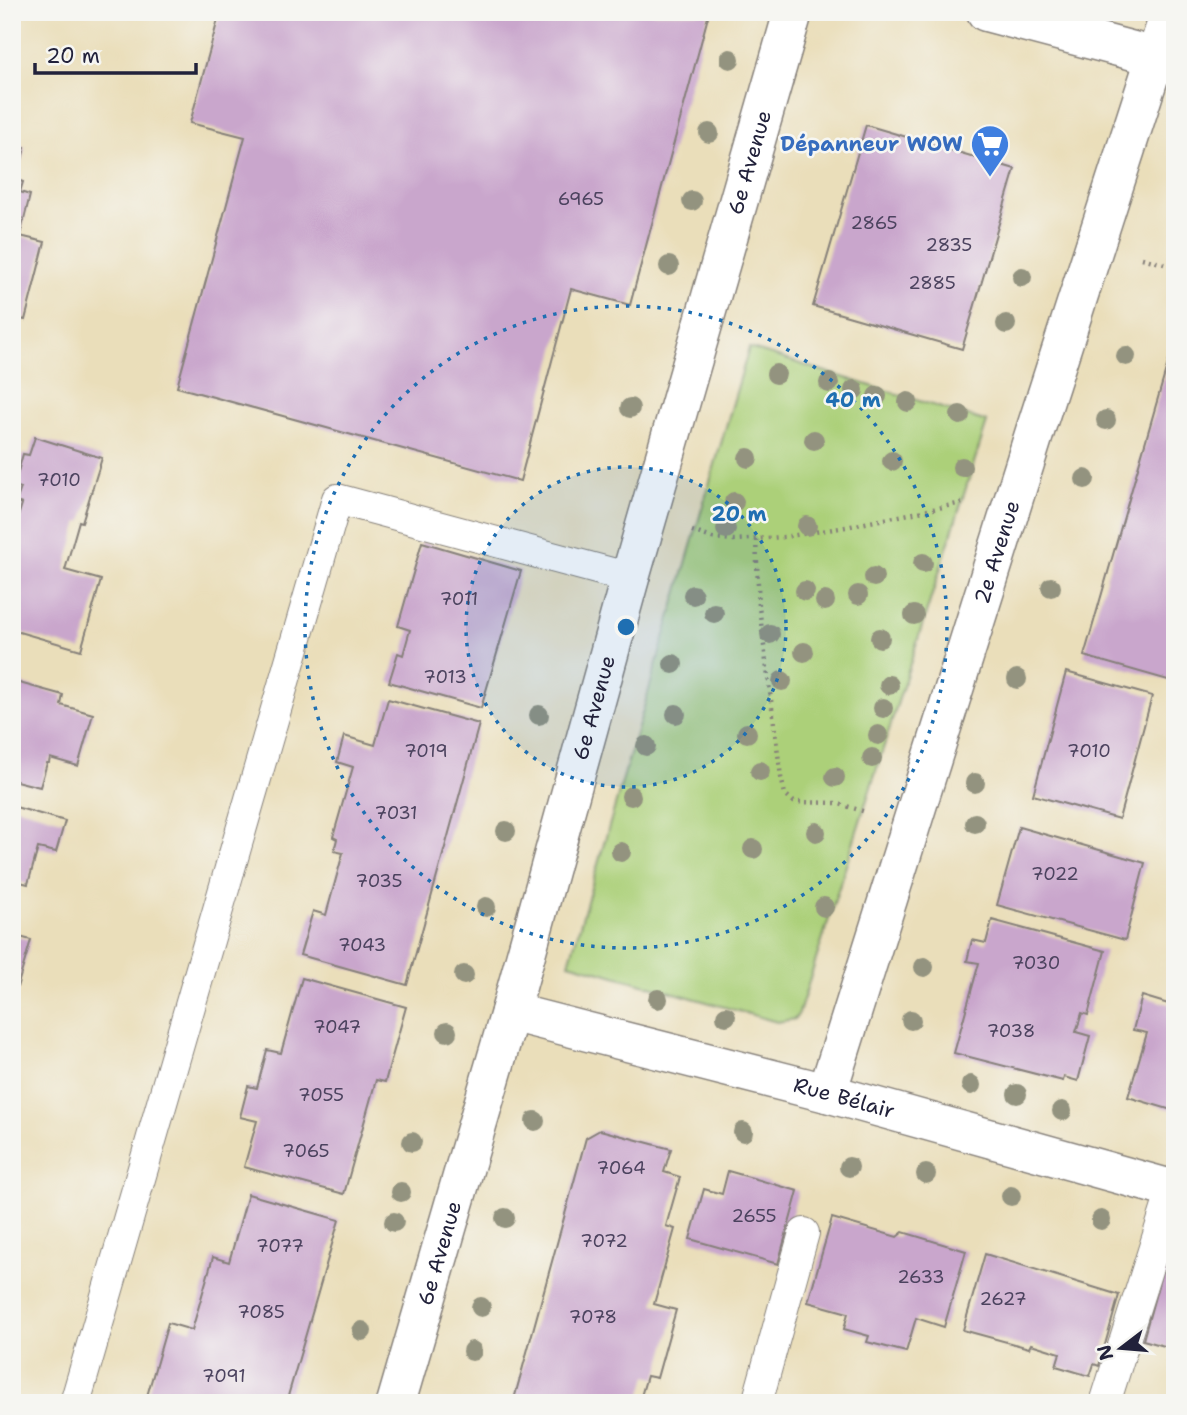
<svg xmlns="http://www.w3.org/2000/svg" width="1187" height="1415" font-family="'Shantell Sans',sans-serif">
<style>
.green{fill:#acd079;stroke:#67795a;stroke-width:2}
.building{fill:#c9a6cc}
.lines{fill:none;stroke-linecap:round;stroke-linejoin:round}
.service-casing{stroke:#86807a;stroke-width:32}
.minor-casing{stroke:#86807a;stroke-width:41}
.tertiary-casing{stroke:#86807a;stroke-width:41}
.path{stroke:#86807a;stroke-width:4.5;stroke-dasharray:2 5;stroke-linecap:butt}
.service{stroke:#fff;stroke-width:30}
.minor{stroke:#fff;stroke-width:38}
.tertiary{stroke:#fff;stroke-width:38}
.tree{fill:#93937f}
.ring{fill:none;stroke:#1f6fb2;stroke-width:3.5;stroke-dasharray:3.5 7}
.labels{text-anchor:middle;stroke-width:5;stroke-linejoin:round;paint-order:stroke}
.number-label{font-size:18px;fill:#4c435f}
.shop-label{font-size:21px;font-weight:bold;fill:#366cbe;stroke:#f6f6f2;text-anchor:end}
.street-label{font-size:21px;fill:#22223b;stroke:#f6f6f2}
.centre{fill:#1f6fb2;stroke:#f6f6f2;stroke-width:3.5}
.ring-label{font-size:21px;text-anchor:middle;font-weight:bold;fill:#1f6fb2;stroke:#f6f6f2;stroke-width:5;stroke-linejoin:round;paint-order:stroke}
</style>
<rect width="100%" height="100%" fill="#f6f6f2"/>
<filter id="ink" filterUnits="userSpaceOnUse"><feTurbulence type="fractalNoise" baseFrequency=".0143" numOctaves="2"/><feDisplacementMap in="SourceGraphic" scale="14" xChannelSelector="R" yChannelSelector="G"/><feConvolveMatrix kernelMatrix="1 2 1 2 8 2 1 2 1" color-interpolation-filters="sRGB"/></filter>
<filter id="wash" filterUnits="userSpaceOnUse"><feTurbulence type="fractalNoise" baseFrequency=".00686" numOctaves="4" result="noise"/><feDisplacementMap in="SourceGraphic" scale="28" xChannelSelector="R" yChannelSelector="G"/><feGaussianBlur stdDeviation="1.57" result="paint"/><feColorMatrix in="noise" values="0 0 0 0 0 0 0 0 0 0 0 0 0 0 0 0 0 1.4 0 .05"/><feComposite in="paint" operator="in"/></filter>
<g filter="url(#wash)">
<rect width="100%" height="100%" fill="#eadeba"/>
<path class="green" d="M749 348 987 422 799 1013 795 1019 777 1022 569 963Z"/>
<g id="blocks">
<g class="building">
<path d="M220 12 709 13 630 305 571 289 520 481 177 387 245 137 190 123Z"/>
<path d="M866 125 1015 169 962 349 813 306Z"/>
<path d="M12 143 25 147 17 180 23 182 20 192 30 195 20 236 45 242 25 320 16 318 13 328Z"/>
<path d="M1174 342H1175V682L1084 656Z"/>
<path d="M35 437 102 458 82 522 79 521 65 570 101 580 81 650 12 630V536L22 504 16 502 21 488 14 486 23 454 29 455Z"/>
<path d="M422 542 521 571 481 708 389 682 398 653 403 655 410 630 398 626Z"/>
<path d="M1066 672 1152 696 1119 819 1033 795Z"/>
<path d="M12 681 63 695 61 705 93 714 78 766 50 758 49 763H47L40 787 12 780Z"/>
<path d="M388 699 479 724 407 985 300 955 313 911 326 915 343 853 334 851 337 839 333 837 353 767 337 762 344 736 375 745Z"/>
<path d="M12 806 65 821 56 852 38 848 28 884 12 880Z"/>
<path d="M1019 827 1145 863 1125 940 997 905Z"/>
<path d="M992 920 1105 951 1088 1015 1082 1013 1076 1032 1090 1036 1078 1081 1064 1077 1063 1081 954 1053 979 963 967 961 972 940 986 943Z"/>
<path d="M12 935 31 940 13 1001H12Z"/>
<path d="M302 978 406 1007 385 1082 376 1080 344 1194 244 1167 257 1121 240 1117 248 1086 257 1088 267 1050 281 1053Z"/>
<path d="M1142 996 1175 1006V1111L1128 1097 1147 1033 1133 1030Z"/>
<path d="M600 1130 671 1149 664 1172 680 1177 666 1226 675 1229 654 1304 676 1310 657 1378 647 1376 639 1403H513L586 1138Z"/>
<path d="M728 1171 798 1191 778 1264 690 1239 704 1189 722 1194Z"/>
<path d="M248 1194 339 1220 286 1403H145L168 1323 192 1330 213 1257 229 1262Z"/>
<path d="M832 1218 897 1237 903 1232 966 1251 944 1327 916 1318 906 1352 867 1342 869 1336 844 1329 848 1313 808 1302Z"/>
<path d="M985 1254 1119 1295 1099 1366 1094 1364 1090 1376 1056 1366 1060 1353 1031 1344 1029 1348 963 1330Z"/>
<path d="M1162 1271 1175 1274V1349L1143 1340Z"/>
</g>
</g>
</g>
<g filter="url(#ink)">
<use href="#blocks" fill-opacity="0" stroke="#86807a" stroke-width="2"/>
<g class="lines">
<g class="service-casing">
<g id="service">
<path d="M75 1403 337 499 630 578"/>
<path d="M757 1403 804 1233"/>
<path d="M1105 1403 1175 1181"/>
</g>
</g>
<g class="minor-casing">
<g id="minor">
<path id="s1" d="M510 1012 827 1093 1175 1190"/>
<path id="s2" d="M827 1093 1036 428 1170 12"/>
<path id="s3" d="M396 1403 510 1012 630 578 793 12"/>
</g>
</g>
<g class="tertiary-casing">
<path id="tertiary" d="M986 12 1175 62"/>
</g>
<g class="path">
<path d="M1142 258 1175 267"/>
<path d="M692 531 712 538 734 540 784 537 846 527 962 503"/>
<path d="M756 540 759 607 781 777 785 794 794 802 836 803 866 812"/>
</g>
<use href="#service" class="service"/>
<use href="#minor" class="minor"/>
<use href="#tertiary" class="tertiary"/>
</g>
<g class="tree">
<circle cx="730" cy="59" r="10"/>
<circle cx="709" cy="133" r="10"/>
<circle cx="692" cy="201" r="10"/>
<circle cx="669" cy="266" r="10"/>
<circle cx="1022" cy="277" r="10"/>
<circle cx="1006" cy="324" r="10"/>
<circle cx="1126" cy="356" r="10"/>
<circle cx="776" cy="374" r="10"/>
<circle cx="829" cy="383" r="10"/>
<circle cx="854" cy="390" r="10"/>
<circle cx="877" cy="396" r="10"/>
<circle cx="908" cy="402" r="10"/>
<circle cx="630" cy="408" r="10"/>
<circle cx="960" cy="415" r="10"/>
<circle cx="1106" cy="420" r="10"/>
<circle cx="814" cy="440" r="10"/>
<circle cx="748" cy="458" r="10"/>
<circle cx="892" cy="461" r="10"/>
<circle cx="962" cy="467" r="10"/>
<circle cx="1085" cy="479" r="10"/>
<circle cx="734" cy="502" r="10"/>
<circle cx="807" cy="526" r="10"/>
<circle cx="726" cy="529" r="10"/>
<circle cx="923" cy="563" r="10"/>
<circle cx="874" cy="577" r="10"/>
<circle cx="1051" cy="587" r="10"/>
<circle cx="805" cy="591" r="10"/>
<circle cx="693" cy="595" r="10"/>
<circle cx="858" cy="595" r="10"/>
<circle cx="825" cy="601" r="10"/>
<circle cx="714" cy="613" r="10"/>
<circle cx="914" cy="615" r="10"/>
<circle cx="770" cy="634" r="10"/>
<circle cx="880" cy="638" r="10"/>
<circle cx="804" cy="652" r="10"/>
<circle cx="673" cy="664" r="10"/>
<circle cx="1017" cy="679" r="10"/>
<circle cx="782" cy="681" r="10"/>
<circle cx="889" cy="685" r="10"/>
<circle cx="883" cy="708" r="10"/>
<circle cx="676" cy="714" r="10"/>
<circle cx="539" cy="715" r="10"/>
<circle cx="747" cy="733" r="10"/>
<circle cx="878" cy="735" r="10"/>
<circle cx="646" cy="746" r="10"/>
<circle cx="872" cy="758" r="10"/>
<circle cx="760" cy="771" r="10"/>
<circle cx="835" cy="777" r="10"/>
<circle cx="975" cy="783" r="10"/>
<circle cx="631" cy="796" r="10"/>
<circle cx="975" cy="823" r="10"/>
<circle cx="506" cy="831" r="10"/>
<circle cx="816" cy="832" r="10"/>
<circle cx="753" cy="849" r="10"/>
<circle cx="621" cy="852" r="10"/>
<circle cx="486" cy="907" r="10"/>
<circle cx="824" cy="907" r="10"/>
<circle cx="924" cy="967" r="10"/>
<circle cx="464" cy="975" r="10"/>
<circle cx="658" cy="999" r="10"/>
<circle cx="726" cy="1016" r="10"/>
<circle cx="911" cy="1020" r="10"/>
<circle cx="447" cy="1032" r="10"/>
<circle cx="971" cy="1085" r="10"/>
<circle cx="1017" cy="1094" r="10"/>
<circle cx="1062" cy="1111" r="10"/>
<circle cx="535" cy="1121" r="10"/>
<circle cx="743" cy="1132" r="10"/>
<circle cx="412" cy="1142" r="10"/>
<circle cx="849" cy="1167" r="10"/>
<circle cx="926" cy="1174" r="10"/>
<circle cx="401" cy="1192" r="10"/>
<circle cx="1011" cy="1196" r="10"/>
<circle cx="505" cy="1218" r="10"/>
<circle cx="1101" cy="1220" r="10"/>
<circle cx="394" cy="1222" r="10"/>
<circle cx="481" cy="1307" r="10"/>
<circle cx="362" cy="1331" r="10"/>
<circle cx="472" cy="1351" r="10"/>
</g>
</g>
<circle cx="626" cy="627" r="160" fill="#1f6fb2" fill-opacity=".12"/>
<g class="ring">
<circle cx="626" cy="627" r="160"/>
<circle cx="626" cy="627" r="321"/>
</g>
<defs>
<g id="supermarket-pin" transform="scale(2.0125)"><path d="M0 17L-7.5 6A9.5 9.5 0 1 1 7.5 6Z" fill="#3f7fe0" stroke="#f6f6f2"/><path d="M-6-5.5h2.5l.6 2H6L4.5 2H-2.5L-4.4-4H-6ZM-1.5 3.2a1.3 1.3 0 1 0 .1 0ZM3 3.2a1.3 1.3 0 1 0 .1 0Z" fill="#fff"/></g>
</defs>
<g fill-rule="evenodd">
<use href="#supermarket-pin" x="990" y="144"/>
</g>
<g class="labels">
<g class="number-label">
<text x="581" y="205">6965</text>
<text x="874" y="229">2865</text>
<text x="949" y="251">2835</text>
<text x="932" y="289">2885</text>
<text x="59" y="486">7010</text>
<text x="459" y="605">7011</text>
<text x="445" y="683">7013</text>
<text x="426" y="757">7019</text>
<text x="1089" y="757">7010</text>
<text x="396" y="819">7031</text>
<text x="1055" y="880">7022</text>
<text x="379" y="887">7035</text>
<text x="362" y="951">7043</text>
<text x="1036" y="969">7030</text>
<text x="337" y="1033">7047</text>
<text x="1011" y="1037">7038</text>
<text x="321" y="1101">7055</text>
<text x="306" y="1157">7065</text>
<text x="621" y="1174">7064</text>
<text x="754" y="1222">2655</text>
<text x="604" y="1247">7072</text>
<text x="280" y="1252">7077</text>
<text x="921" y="1283">2633</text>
<text x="1003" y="1305">2627</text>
<text x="261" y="1318">7085</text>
<text x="593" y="1323">7078</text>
<text x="224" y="1382">7091</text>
</g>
<g class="shop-label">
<text x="963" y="151">Dépanneur WOW</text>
</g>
<g class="street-label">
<text dy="7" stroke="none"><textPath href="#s3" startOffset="1290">6e Avenue</textPath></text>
<text dy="7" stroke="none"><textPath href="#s2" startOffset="567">2e Avenue</textPath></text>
<text dy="7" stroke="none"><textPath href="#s3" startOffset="723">6e Avenue</textPath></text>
<text dy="7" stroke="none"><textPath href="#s1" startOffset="345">Rue Bélair</textPath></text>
<text dy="7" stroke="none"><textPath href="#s3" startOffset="156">6e Avenue</textPath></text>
</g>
</g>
<circle cx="626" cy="627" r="10" class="centre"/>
<g class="ring-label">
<text x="853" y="407">40 m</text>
<text x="739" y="521">20 m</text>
</g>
<rect width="1187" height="1415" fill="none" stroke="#f6f6f2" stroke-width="42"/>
<g transform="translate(1121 1348) rotate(254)" stroke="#f6f6f2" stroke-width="5" paint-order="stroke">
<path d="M0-5L12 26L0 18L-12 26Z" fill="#22223b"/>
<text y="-10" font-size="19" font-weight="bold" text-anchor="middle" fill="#22223b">N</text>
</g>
<path d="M35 63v10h161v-10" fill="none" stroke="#22223b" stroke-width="3.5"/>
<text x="46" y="63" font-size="21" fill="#22223b" stroke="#f6f6f2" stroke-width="5" paint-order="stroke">20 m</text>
</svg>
